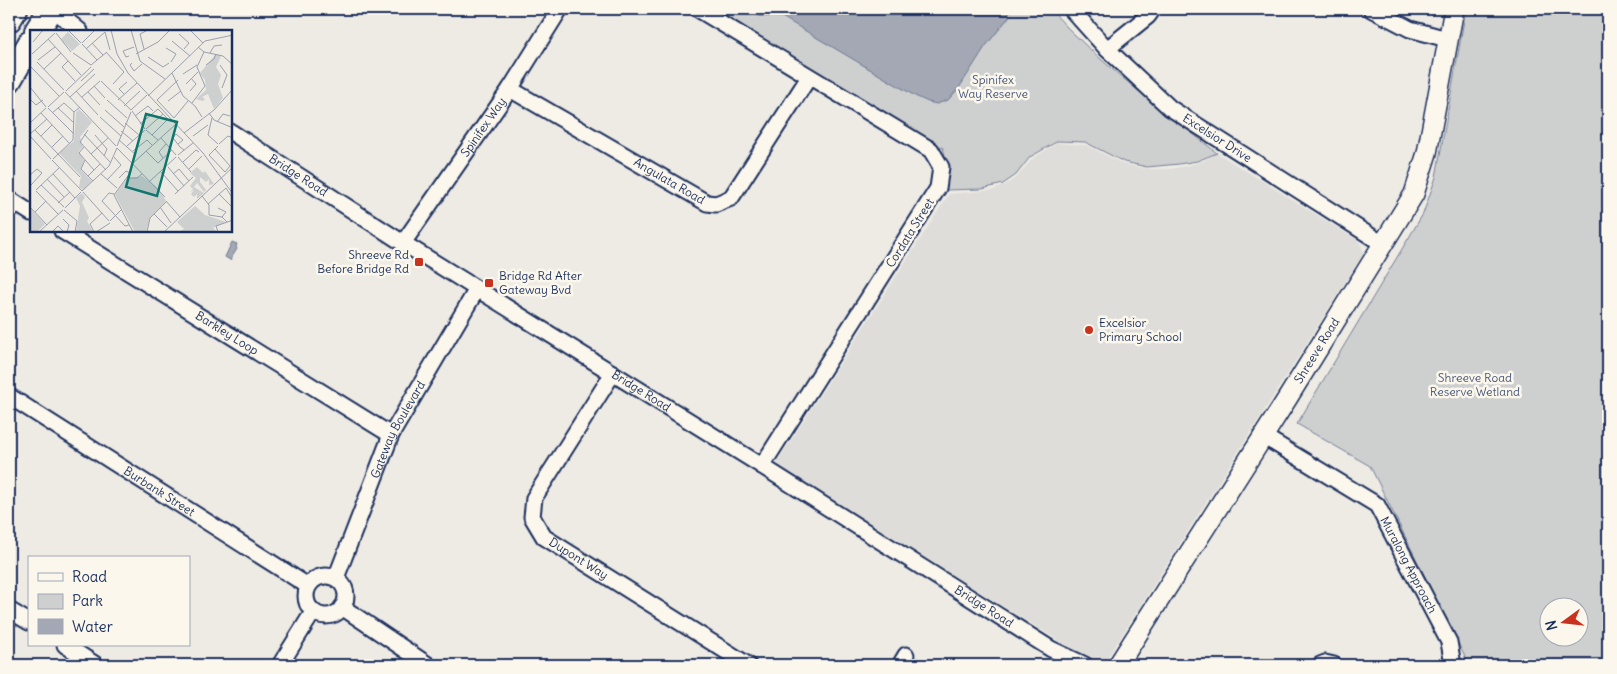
<svg xmlns="http://www.w3.org/2000/svg" width="1617" height="674" font-family="Delius,sans-serif">
<style>
.built{fill:#deddda}
.green{fill:#cecfcf;stroke:#747f96;fill-rule:evenodd}
.water{fill:#a3a8b4;stroke:#6d7892}
.lines{fill:none;stroke-linecap:round;stroke-linejoin:round}
.minor-casing{stroke:#1b2f5e;stroke-width:19}
.tertiary-casing{stroke:#1b2f5e;stroke-width:22}
.primary-casing{stroke:#1b2f5e;stroke-width:28}
.minor{stroke:#fbf7ec;stroke-width:15}
.tertiary{stroke:#fbf7ec;stroke-width:19}
.primary{stroke:#fbf7ec;stroke-width:24}
.poi-dot{fill:#c8321e;stroke:#fbf7ec;stroke-width:2}
.labels{text-anchor:middle;stroke-width:5;stroke-linejoin:round;paint-order:stroke}
.park-label{font-size:12px;fill:#48577a;stroke:#fbf7ec}
.street-label{font-size:12px;fill:#1b2f5e;stroke:#fbf7ec}
.poi-label{font-size:12px;fill:#1b2f5e;stroke:#fbf7ec;text-anchor:start}
.inset-road{fill:none;stroke:#9aa0ae;stroke-width:1}
.view{fill:#0f766e;fill-opacity:0.15;stroke:#0f766e;stroke-width:2.5}
.inset-edge{fill:none;stroke:#1b2f5e;stroke-width:2.5}
</style>
<rect width="100%" height="100%" fill="#eeebe4"/>
<filter id="ink" filterUnits="userSpaceOnUse"><feTurbulence type="fractalNoise" baseFrequency=".02" numOctaves="2"/><feDisplacementMap in="SourceGraphic" scale="10" xChannelSelector="R" yChannelSelector="G"/><feConvolveMatrix kernelMatrix="1 2 1 2 8 2 1 2 1" color-interpolation-filters="sRGB"/></filter>
<g filter="url(#ink)">
<path class="built" d="M1057 143 1086 145 1123 164 1149 169H1170L1186 166 1203 161 1217 153 1359 241 1364 253 1103 665H1098L775 465 949 194 993 190 1005 185 1017 177 1032 159Z"/>
<g class="green">
<path d="M717 9H1050C1099 64 1160 107 1217 153L1197 161 1179 164 1147 167 1124 162 1085 142 1058 141 1030 157 1016 175 1003 184 982 189 946 190 947 162 943 148 773 45Z"/>
<path d="M1466 9H1608V665H1469L1370 466 1297 424 1423 214 1436 177ZM1550 606H1580V636H1550Z"/>
</g>
<g class="water">
<path d="M742 9H1009V17L985 47 959 88 948 100 937 104 928 102 915 96 782 17 760 16Z"/>
<path d="M232 242 237 244 236 247 237 249 230 260 225 257Z"/>
</g>
<g class="lines">
<g class="minor-casing">
<g id="minor">
<path d="M53 9 80 31"/>
<path d="M698 9 931 150 941 167 938 188 762 466"/>
<path id="s1" d="M1071 9 1107 49 1170 108 1383 244"/>
<path d="M1371 9 1410 29 1447 39"/>
<path d="M1107 49 1148 16 1153 9"/>
<path id="s2" d="M510 89 707 203 716 204 731 198 809 77"/>
<path id="s3" d="M231 132 403 243 762 466 1051 649 1085 665"/>
<path d="M9 199 31 213"/>
<path id="s4" d="M62 231 391 435"/>
<path id="s5" d="M403 243 510 89 560 9"/>
<path id="s6" d="M613 373 534 498 532 517 544 537 748 665"/>
<path id="s7" d="M9 396 308 586"/>
<path id="s8" d="M1263 436 1377 505 1449 642 1453 665"/>
<circle cx="326" cy="596" r="20"/>
<path id="s9" d="M336 578 391 435 477 289"/>
<path d="M342 607 428 665"/>
<path d="M9 610 29 622"/>
<path d="M65 645 96 665"/>
<path d="M280 665 313 612"/>
<path d="M900 665 906 655"/>
<path d="M1320 665 1325 663 1334 665"/>
</g>
</g>
<g class="tertiary-casing">
<g id="tertiary">
<path id="s10" d="M1118 665 1287 399 1414 194 1427 153 1454 9"/>
</g>
</g>
<g class="primary-casing">
<g id="primary">
<path d="M9 19 15 9"/>
<path d="M37 31 51 9"/>
<path d="M9 80 31 42"/>
</g>
</g>
<use href="#minor" class="minor"/>
<use href="#tertiary" class="tertiary"/>
<use href="#primary" class="primary"/>
</g>
</g>
<g class="poi-dot">
<rect x="414" y="257" width="10" height="10" rx="2.5"/>
<rect x="484" y="278" width="10" height="10" rx="2.5"/>
<circle cx="1089" cy="330" r="5"/>
</g>
<g class="labels">
<g class="park-label">
<text x="993" y="84">Spinifex<tspan x="993" dy="14">Way Reserve</tspan></text>
<text x="1475" y="382">Shreeve Road<tspan x="1475" dy="14">Reserve Wetland</tspan></text>
</g>
<g class="street-label">
<text dy="4" stroke="none"><textPath href="#s5" startOffset="141">Spinifex Way</textPath></text>
<text dy="4" stroke="none"><textPath href="#s1" startOffset="196">Excelsior Drive</textPath></text>
<text dy="4" stroke="none"><textPath href="#s3" startOffset="80">Bridge Road</textPath></text>
<text dy="4" stroke="none"><textPath href="#s2" startOffset="184">Angulata Road</textPath></text>
<text transform="translate(910 233) rotate(-58)" y="4">Cordata Street</text>
<text dy="4" stroke="none"><textPath href="#s4" startOffset="194">Barkley Loop</textPath></text>
<text dy="4" stroke="none"><textPath href="#s10" startOffset="372">Shreeve Road</textPath></text>
<text dy="4" stroke="none"><textPath href="#s3" startOffset="485">Bridge Road</textPath></text>
<text dy="4" stroke="none"><textPath href="#s9" startOffset="161">Gateway Boulevard</textPath></text>
<text dy="4" stroke="none"><textPath href="#s7" startOffset="178">Burbank Street</textPath></text>
<text dy="4" stroke="none"><textPath href="#s6" startOffset="231">Dupont Way</textPath></text>
<text dy="4" stroke="none"><textPath href="#s8" startOffset="201">Muralong Approach</textPath></text>
<text dy="4" stroke="none"><textPath href="#s3" startOffset="890">Bridge Road</textPath></text>
</g>
<g class="poi-label">
<text x="409" y="259" text-anchor="end">Shreeve Rd<tspan x="409" dy="14">Before Bridge Rd</tspan></text>
<text x="499" y="280">Bridge Rd After<tspan x="499" dy="14">Gateway Bvd</tspan></text>
<text x="1099" y="327">Excelsior<tspan x="1099" dy="14">Primary School</tspan></text>
</g>
</g>
<g transform="translate(30 30)">
<rect width="202" height="202" fill="#eeebe4"/>
<path d="M38 2 50 14 42 21 31 9ZM186 24 191 26 186 37 191 45 188 54 193 68 184 79 178 64 172 67 175 69 173 71 166 69 176 60 175 50 170 43ZM49 79 62 92 50 107 53 117 49 121 54 130 51 140 62 151 53 160 49 157 51 146 29 123 44 111 46 83ZM167 137 173 143 175 141 184 154 179 155V149L176 152 170 147V152L176 160 174 162 167 153 164 157 174 163 167 169V164L164 167 161 164 164 160 160 162 163 159 160 156 166 148 160 143ZM112 146 129 159 136 171 120 188 116 202H105L85 165 96 149ZM52 163 55 167 52 172 59 188 57 191 63 202H46L50 176 46 168ZM165 176 175 185 196 192 183 198 187 202H148L154 199 147 192ZM0 178 15 194 7 202 0 201Z" fill="#cecfcf"/>
<path class="inset-road" d="M81 0 87 24 98 43 173 123 203 164M101 0 110 31 135 49M160 0 173 13M39 1 51 13M26 3 41 22M149 4 159 13 154 19M18 9 51 45M142 11 160 26M3 12 13 0M52 13 65 0M62 13 73 25M52 14 67 30M168 17 174 22 193 26 203 35M136 18 146 24 141 32M56 19 75 2 80 20M114 19 110 4 116 1M76 22 94 42 83 54M43 23 61 35M180 23 184 16 192 15M2 24 25 3M106 24 128 12 140 0M99 26 96 27 93 21 104 17M118 27 133 37 139 33M8 30 25 17M38 31 32 37 45 51M7 32 34 60M102 33 100 35 104 41 112 34M61 35 77 22M176 35 184 29 186 24M190 35 197 45 192 58M1 37 29 66M14 39 31 23M142 43 153 66 165 76 172 87M153 44 167 35M148 50 127 70 144 88 158 71M51 51 64 39M71 51 101 80M156 54 168 42M64 56 75 68M0 57 16 77M36 61 61 37M46 61 68 85M160 61 166 54 161 48M35 62 86 116M58 62 70 75M94 64 89 59 97 52M118 66 175 11 203 5M40 67 65 44M52 67 70 51M0 69 6 75 13 70M77 70 97 88M88 70 107 53M138 71 151 61M162 73 175 56 167 37 174 22M94 76 110 61M18 77 34 62M18 78 44 104M28 78 44 93M75 80 94 97M101 80 117 65M102 81 115 99M11 83 40 114M22 83 34 73 44 82M179 83 184 90 203 98M105 86 118 76 123 81M70 87 91 106M182 88 178 105 188 114M187 92 193 84 200 86M0 93 16 78M95 93 109 105M110 94 128 79 138 89 122 105M116 99 133 84M5 100 50 147M58 100 50 112 76 140M116 100 128 110M91 101 103 111M154 103 184 80 203 59M0 104 17 89M54 104 81 133M65 105 77 119 74 126M0 106 21 129M11 106 22 95M163 106 178 95M131 108 146 125M89 110 106 125M148 114 153 110 146 104 143 108 150 117 154 120M189 114 198 106 203 108M87 116 101 82M97 116 115 100M22 117 33 106M54 117 49 123 64 140M87 118 135 167M185 119 200 136 195 142 179 125 188 116M103 121 117 110 122 115M116 121 128 133 142 120M61 124 78 108M148 125 163 113M148 127 161 142M133 128 129 122 136 114M23 129 43 110 44 82 50 77M22 130 52 161M55 130 51 139 63 151M153 132 166 120 169 122M102 134 146 94M138 137 154 156M159 139 172 126M131 142 148 161M23 144 45 168M71 144 87 158M143 144 149 139 159 151M0 145 7 139 12 143 1 155M58 146 70 134M89 148 96 141 100 143 84 165 103 202M97 148H107L112 144M17 149 34 167M77 150 91 135 84 127M119 152 146 127M11 155 34 177M6 160 29 138M6 161 28 184M52 161 79 136 87 118M53 162 79 191M84 164 79 163 72 171 95 196 99 195M145 164 163 147M189 164 203 178M172 166 179 175V185L192 187 197 192M136 171 150 187M28 173 40 162M178 174 196 158 203 169M0 177 17 195M130 177 141 193M35 178 51 162M188 178 196 182 192 187M34 180 47 191 45 202M5 182 16 171M124 184 137 197M33 189 39 195 37 202M80 191 92 179M9 202 33 180M22 202 28 196 34 202M64 202 60 194 72 183M66 202 80 193M117 202 120 188 137 171M134 202 203 137M188 202 186 196 203 190"/>
<path class="view" d="M116 84 147 92 127 166 96 157Z"/>
<rect width="202" height="202" class="inset-edge"/>
</g>
<rect width="1617" height="674" fill="none" stroke="#fbf7ec" stroke-width="30"/>
<rect x="15" y="15" width="1587" height="644" fill="none" stroke="#1b2f5e" stroke-width="2" filter="url(#ink)"/>
<rect x="28" y="556" width="162" height="90" fill="#fbf7ec" stroke="#a1a7b3"/>
<rect x="38" y="573" width="25" height="8" fill="#fbf7ec" stroke="#a1a7b3"/>
<text x="72" y="582" font-size="15" fill="#1b2f5e">Road</text>
<rect x="38" y="594" width="25" height="15" fill="#cecfcf" stroke="#a1a7b3"/>
<text x="72" y="606" font-size="15" fill="#1b2f5e">Park</text>
<rect x="38" y="619" width="25" height="15" fill="#a3a8b4" stroke="#a1a7b3"/>
<text x="72" y="632" font-size="15" fill="#1b2f5e">Water</text>
<g transform="translate(1564 622) rotate(255)"><circle r="24" fill="#fbf7ec" stroke="#a1a7b3"/>
<path d="M0-4L9 19L0 12L-9 19Z" fill="#c8321e"/>
<text y="-8" font-size="14" font-weight="bold" text-anchor="middle" fill="#1b2f5e">N</text>
</g>
</svg>
